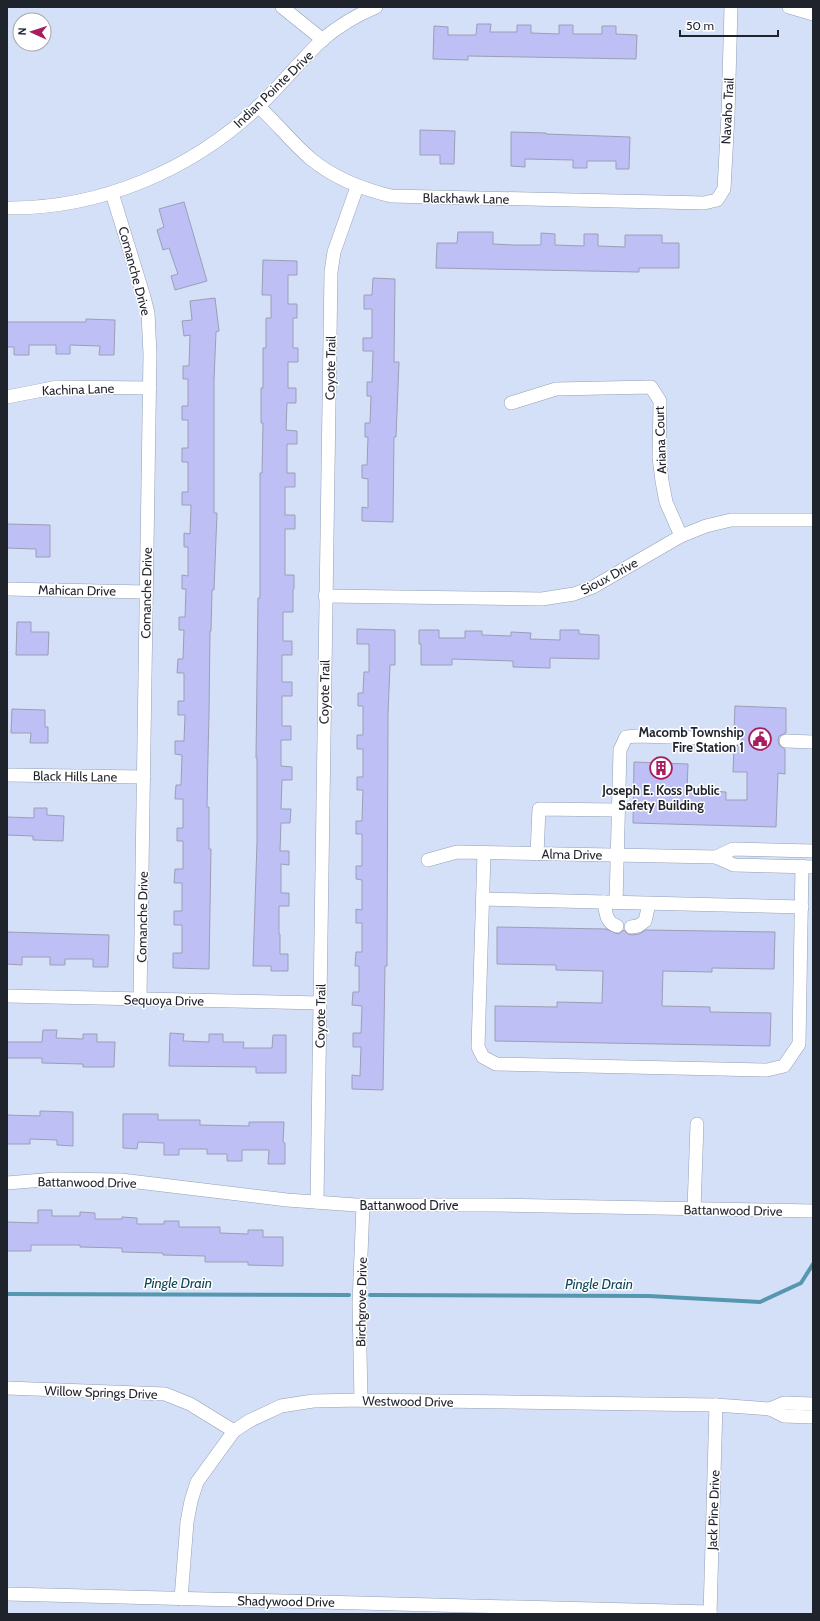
<svg xmlns="http://www.w3.org/2000/svg" width="820" height="1621" font-family="Cabin,sans-serif">
<style>
.lines{fill:none;stroke-linecap:round;stroke-linejoin:round}
.stream{stroke:#5697b0;stroke-width:4}
.building{fill:#bdbff5;stroke:#9c9eb6}
.minor-casing{stroke:#939fb5;stroke-width:14}
.minor{stroke:#fff;stroke-width:13}
.labels{text-anchor:middle;stroke-width:3;stroke-linejoin:round;paint-order:stroke}
.street-label{font-size:13px;fill:#1f232c;stroke:#fff}
.poi-label{font-size:13px;font-weight:bold;fill:#1f232c;stroke:#fff;text-anchor:end}
.water-label{font-size:14px;font-style:italic;fill:#0f4759;stroke:#fff}
</style>
<rect width="100%" height="100%" fill="#d4e0f8"/>
<g class="lines">
<g class="stream">
<path d="M7 1294 349 1295"/>
<path d="M370 1295 649 1296 760 1302 801 1283 813 1264"/>
</g>
</g>
<g class="building">
<path d="M477 24H491L490 32H517V25H531V33L559 34V25H573V34H602V26H616V34L637 35 636 59 468 56V60L433 59 434 26 448 27V35H476Z"/>
<path d="M420 130 455 131 454 164H440V155H420Z"/>
<path d="M511 132 546 133V134L630 137 629 169H616V161H587V168H573V160L525 159V167L511 166Z"/>
<path d="M184 202 207 281 175 290 171 276 178 274 169 248 163 250 157 230 164 227 159 209Z"/>
<path d="M458 232H493V244L513 245H541V233L555 234V245L584 246V234H598V246L625 247V235H662V243H679V268H639V272L436 268 437 243H457Z"/>
<path d="M263 260 297 261V275H288V304H297V318H293V348H298V362H288V388H296V403H287L286 430 297 431V444H287V473H295V487H285V515H295V529H285V575H294V589H293V612H283V641H292V655H282V682H292V696H282V726H291V740H281V766L292 767V780H282L281 809H291L290 823H281L280 851H289V865L281 864V893H289V906H279V934H280V954H288V971H271V966H253L257 842V758H256L258 598H260V473H262L263 423H261V388H263V348H266V318H271V295H262Z"/>
<path d="M373 278 395 279 394 362H399L396 437H394L393 522 362 521V507L368 508V479L362 478V465H367L368 437H365V423H370L371 396H367V382H372L373 351H363V338H372V309H364V295H372Z"/>
<path d="M215 298 219 331 216 332 214 380V513H217L214 590H212L211 631H210L209 715 208 755 207 807H209V849H211L209 969 173 968V953H182V925H174V911H182V883H174L175 869H183V841H177V828H183V799H175L176 785H181L182 755 175 754V741H184L185 715H178V701H184V673H177L178 659H183L184 630H179V617H185L186 589H182V575L188 576V547H184V533L190 534 191 505H182V492H188V462H182V448H188V420H182V406H188V379H183V366H189L190 335 184 336 182 321 192 320 190 301Z"/>
<path d="M86 319 115 320 114 355H99L100 346 70 345V354H56V345H29V355H14V347H7V322H86Z"/>
<path d="M7 524 50 525V557H36V549L7 548Z"/>
<path d="M17 622H31V632H49L48 655H16Z"/>
<path d="M357 629 395 630V665H390L388 715 387 966H385L383 1090 352 1089V1075L360 1076 361 1047H353V1033H361L362 1006 352 1005 353 992H359V966H355L356 952H362V923H356V909L362 910V880L356 879V866H362V834H356V821H362L363 790H357V777H363V749H357V735H363V706H358V693H363L364 672H369V644H357Z"/>
<path d="M419 630H439V638H465V631H482V635L511 636V632L531 633 530 639 560 640V630H579V634L599 635V659L550 658V668L513 667V661L452 659V665H421V644H419Z"/>
<path d="M735 706 786 708V733L779 736 778 740 779 745 785 749V774L778 773 776 827 633 823 634 762 688 764 687 790 726 792V800H747V772H733L734 747 741 744 742 739 739 732 734 731Z"/>
<path d="M12 709 45 710V727H48V743H30L31 733H11Z"/>
<path d="M34 808H47V815L64 816 63 841 33 840V836L7 835V817L34 818Z"/>
<path d="M497 927 606 929 618 934 624 930 628 934 632 935 639 934 646 930 775 932 774 969 712 968V972L663 971 662 1006 710 1007V1012L771 1013 770 1046 495 1041V1006L557 1007V1002L602 1003 603 971 556 970V965L497 964Z"/>
<path d="M7 932 109 935 108 967H93V959H65V965H50V957H22V965L7 964Z"/>
<path d="M43 1030H57L56 1038 83 1039V1034H97V1042H115L114 1067H83V1064L42 1063V1058H7V1042H42Z"/>
<path d="M170 1033 184 1034 183 1041 209 1042V1034H223V1042H244L243 1048H272L273 1035H286V1073H256V1067L169 1066Z"/>
<path d="M40 1111 73 1112V1146L57 1145V1140L30 1139V1144H7V1115L40 1116Z"/>
<path d="M123 1114H158V1120H200V1125L249 1126V1122H284L283 1142 285 1143V1164H268L269 1150H242V1161H227V1154H207V1149H179V1155H164V1143L138 1142 137 1149 123 1148Z"/>
<path d="M38 1210H52V1216H80V1212L95 1213V1219H122V1217L137 1218V1224H164V1221H179V1227H220V1233L248 1234V1230H263V1237H283V1266L248 1265V1262H205V1256L163 1255V1253L122 1252V1248L80 1247V1245H31V1251H7V1222L38 1223Z"/>
</g>
<g class="lines">
<g class="minor-casing">
<g id="minor">
<path d="M282 7 323 40"/>
<path d="M789 7 813 14"/>
<path d="M258 106C277 123 292 143 311 159 334 178 362 189 391 196L704 203 717 200 724 189 728 115 731 7"/>
<path d="M112 193 144 297 148 313 150 354 140 999"/>
<path d="M7 208C100 209 192 170 259 106 281 85 300 61 322 40 337 27 357 15 376 7"/>
<path d="M7 397 58 387 150 388"/>
<path d="M511 403 556 389 651 387 660 401 659 457 662 481 666 502 681 536"/>
<path d="M7 589 146 592"/>
<path d="M325 596 542 599 574 594 593 587 681 536 706 526 731 520H813"/>
<path d="M786 741 813 742"/>
<path d="M7 775 144 777"/>
<path d="M484 853 478 1047 483 1057 496 1064 767 1070 784 1066 799 1044 802 866"/>
<path d="M537 854 539 809 618 810"/>
<path d="M716 857 734 865 813 867"/>
<path d="M428 860 457 852 716 857 733 849 813 851"/>
<path d="M483 899 802 907"/>
<path d="M604 902C606 913 606 923 617 926"/>
<path d="M616 903 620 750 626 737 637 736 734 739"/>
<path d="M631 927 638 926 645 921 649 904"/>
<path d="M7 996 320 1003"/>
<path d="M7 1183 55 1179 121 1180 287 1200 356 1205H492L813 1211"/>
<path d="M317 1202 331 272 334 252 357 187"/>
<path d="M694 1209 697 1124"/>
<path d="M7 1388 165 1394 190 1404 234 1431"/>
<path d="M361 1400 359 1304 363 1205"/>
<path d="M770 1409 784 1416 813 1417"/>
<path d="M7 1594 710 1612"/>
<path d="M181 1599 187 1522 191 1501 197 1482 234 1431 249 1421 281 1406 313 1401 361 1400 716 1405 770 1409 784 1403 813 1404"/>
<path d="M710 1614 716 1405"/>
</g>
</g>
<use href="#minor" class="minor"/>
</g>
<defs>
<g id="civic-ring" transform="scale(1.15)"><circle r="9.5" fill="#fff" stroke="#a91c5e" stroke-width="1.5"/><path d="M-.6-6.5H3V-4.5H.6V-3L4-1V1h2V6H-6V1h2V-1L-.6-3ZM-1.2 2.5V6h2.4V2.5Z" fill="#a91c5e"/></g>
<g id="building-ring" transform="scale(1.15)"><circle r="9.5" fill="#fff" stroke="#a91c5e" stroke-width="1.5"/><path d="M-4-6H4V6H1V3H-1V6H-4ZM-2.5-4.3h1.7v1.8h-1.7ZM.8-4.3h1.7v1.8H.8ZM-2.5-1h1.7V.8h-1.7ZM.8-1h1.7V.8H.8Z" fill="#a91c5e"/></g>
</defs>
<g fill-rule="evenodd">
<use href="#civic-ring" x="760" y="739"/>
<use href="#building-ring" x="661" y="768"/>
</g>
<g class="labels">
<g class="street-label">
<text transform="translate(273 89) rotate(-44)" y="5">Indian Pointe Drive</text>
<text transform="translate(727 111) rotate(-87)" y="5">Navaho Trail</text>
<text transform="translate(466 198) rotate(1)" y="5">Blackhawk Lane</text>
<text transform="translate(135 271) rotate(75)" y="5">Comanche Drive</text>
<text transform="translate(330 368) rotate(-89)" y="5">Coyote Trail</text>
<text transform="translate(78 389) rotate(-2)" y="5">Kachina Lane</text>
<text transform="translate(660 440) rotate(-92)" y="5">Ariana Court</text>
<text transform="translate(609 576) rotate(-28)" y="5">Sioux Drive</text>
<text transform="translate(77 590) rotate(1)" y="5">Mahican Drive</text>
<text transform="translate(146 593) rotate(-89)" y="5">Comanche Drive</text>
<text transform="translate(324 692) rotate(-89)" y="5">Coyote Trail</text>
<text transform="translate(75 776) rotate(1)" y="5">Black Hills Lane</text>
<text transform="translate(572 854) rotate(1)" y="5">Alma Drive</text>
<text transform="translate(142 917) rotate(-89)" y="5">Comanche Drive</text>
<text transform="translate(164 1000) rotate(1)" y="5">Sequoya Drive</text>
<text transform="translate(320 1016) rotate(-89)" y="5">Coyote Trail</text>
<text transform="translate(87 1182) rotate(1)" y="5">Battanwood Drive</text>
<text x="409" y="1210">Battanwood Drive</text>
<text transform="translate(733 1210) rotate(1)" y="5">Battanwood Drive</text>
<text transform="translate(361 1302) rotate(-89)" y="5">Birchgrove Drive</text>
<text transform="translate(101 1392) rotate(2)" y="5">Willow Springs Drive</text>
<text transform="translate(408 1401) rotate(1)" y="5">Westwood Drive</text>
<text transform="translate(713 1510) rotate(-88)" y="5">Jack Pine Drive</text>
<text transform="translate(286 1601) rotate(1)" y="5">Shadywood Drive</text>
</g>
<g class="poi-label">
<text x="744" y="737">Macomb Township<tspan x="744" dy="15">Fire Station 1</tspan></text>
<text x="661" y="795" text-anchor="middle">Joseph E. Koss Public<tspan x="661" dy="15">Safety Building</tspan></text>
</g>
<g class="water-label">
<text x="178" y="1288">Pingle Drain</text>
<text x="599" y="1289">Pingle Drain</text>
</g>
</g>
<rect width="820" height="1621" fill="none" stroke="#1f232c" stroke-width="16"/>
<g transform="translate(32 32) rotate(273)"><circle r="19" fill="#ffffff" stroke="#a5a7ab"/>
<path d="M0-3L7 15L0 10L-7 15Z" fill="#a91c5e"/>
<text y="-6" font-size="11" font-weight="bold" text-anchor="middle" fill="#1f232c">N</text>
</g>
<path d="M680 30v6h98v-6" fill="none" stroke="#1f232c" stroke-width="2"/>
<text x="686" y="30" font-size="12" fill="#1f232c" stroke="#ffffff" stroke-width="3" paint-order="stroke">50 m</text>
</svg>
